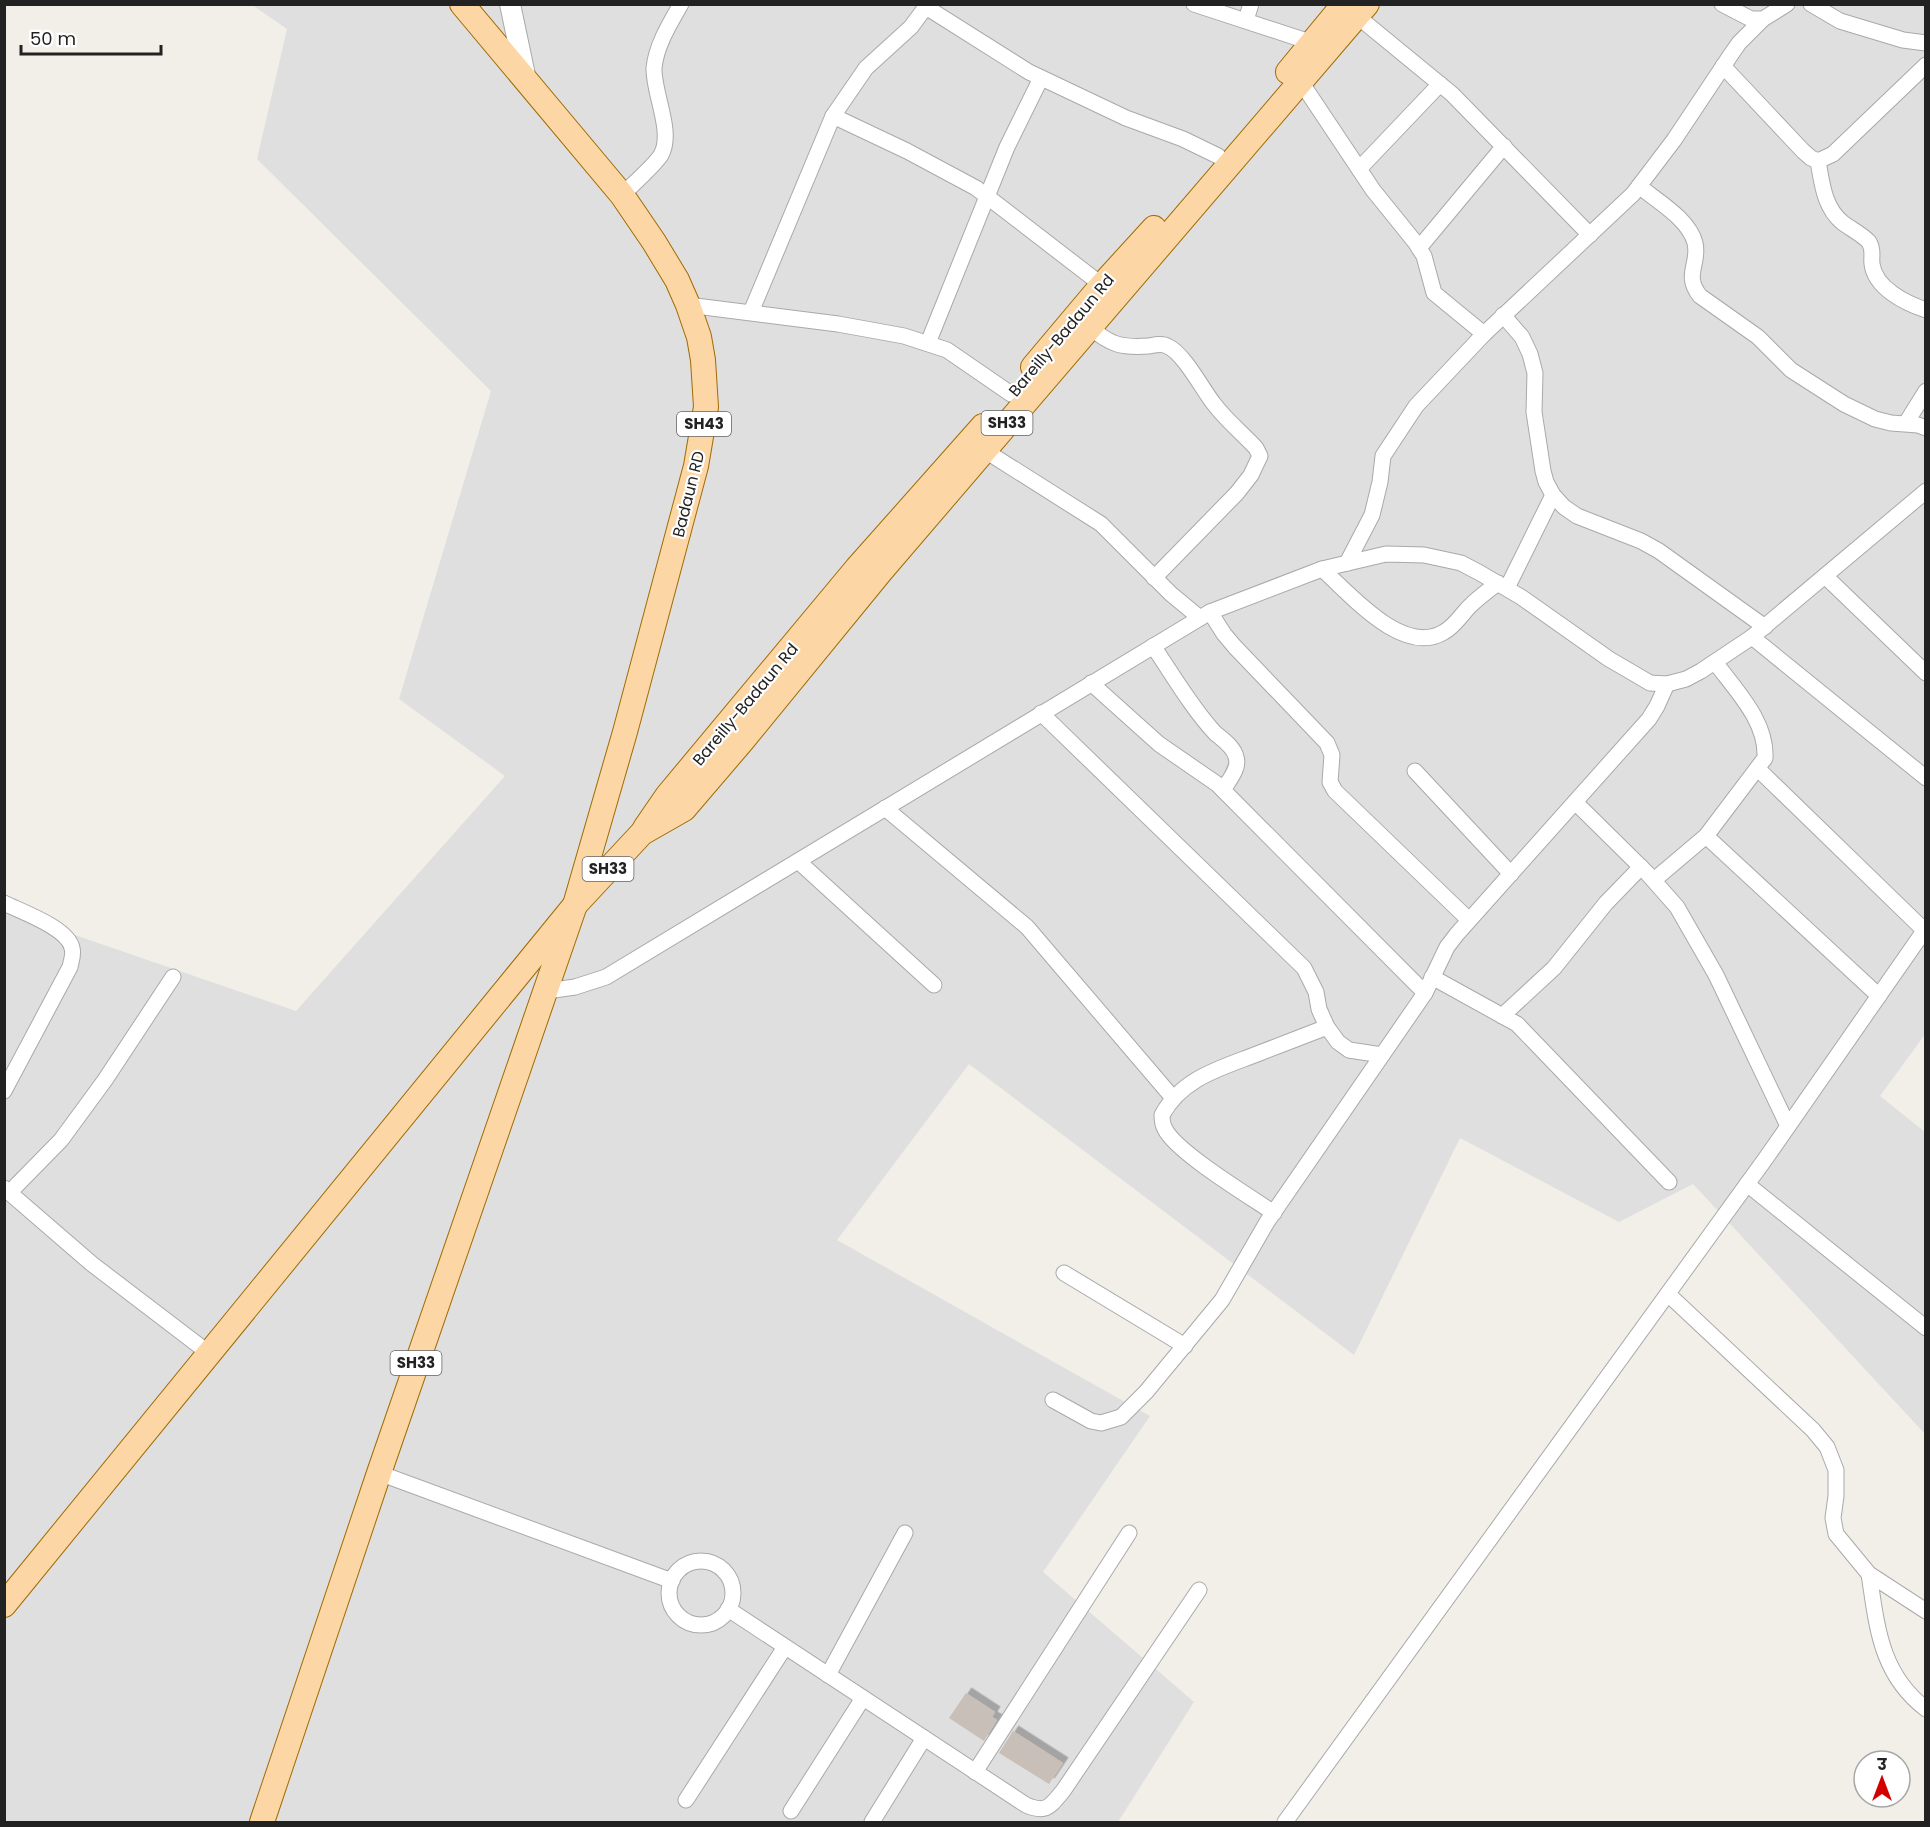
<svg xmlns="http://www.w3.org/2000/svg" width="1930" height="1827" font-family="Poppins,'Noto Sans Devanagari',sans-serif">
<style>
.residential{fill:#e0dfdf}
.building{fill:#c7bfb8;filter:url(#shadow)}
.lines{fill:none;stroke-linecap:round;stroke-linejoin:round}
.minor-casing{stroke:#a9a9a9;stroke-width:17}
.tertiary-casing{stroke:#a9a9a9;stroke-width:22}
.primary-casing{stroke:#a06b00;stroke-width:26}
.minor{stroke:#fff;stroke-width:15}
.tertiary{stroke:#fff;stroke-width:20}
.primary{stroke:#fcd6a4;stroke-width:24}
.labels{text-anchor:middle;stroke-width:4.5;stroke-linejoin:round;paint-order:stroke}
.shield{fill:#fff;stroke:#646464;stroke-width:1.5}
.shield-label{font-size:15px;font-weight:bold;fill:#222}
.street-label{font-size:16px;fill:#222;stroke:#fff}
</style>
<defs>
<filter id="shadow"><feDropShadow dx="5.5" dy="-5.5" stdDeviation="0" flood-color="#0004"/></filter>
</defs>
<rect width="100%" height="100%" fill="#f2efe9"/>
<path class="residential" d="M252 5H1925L1926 1033 1880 1096 1925 1132V1434L1693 1184 1619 1222 1460 1138 1354 1355 969 1064 837 1240 1150 1416 1043 1572 1194 1702 1118 1822H5V911L296 1011 505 776 399 699 491 391 257 159 287 29Z"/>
<g class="building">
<path d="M966 1693 995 1712 992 1717 997 1720 984 1741 949 1718Z"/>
<path d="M1013 1731 1063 1763 1049 1784 999 1753Z"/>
</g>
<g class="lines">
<g class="minor-casing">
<g id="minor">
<path d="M1194 4 1319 45"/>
<path d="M1722 4 1751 19H1763L1787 4"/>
<path d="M1811 4 1840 21 1903 40 1926 43"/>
<path d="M926 7 1029 72 1126 118 1183 139 1218 156"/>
<path d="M1357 16 1452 94 1590 235"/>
<path d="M1246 20 1251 4"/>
<path d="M1723 66 1803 151 1811 158 1818 161 1833 154 1926 65"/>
<path d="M1301 82 1373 190 1415 242 1424 256 1434 293 1484 334"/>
<path d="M833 116 907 151 976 188 1102 285"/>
<path d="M1818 161C1822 183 1824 208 1843 223 1851 229 1863 235 1869 242 1874 250 1871 256 1872 264 1875 288 1905 303 1926 310"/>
<path d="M1359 169 1440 84"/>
<path d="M1639 186C1657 201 1689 219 1695 243 1700 264 1683 275 1700 296L1758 337 1791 370 1844 404 1875 419 1891 423 1918 425 1926 428"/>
<path d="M622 195C632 185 654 166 661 155 674 132 653 93 654 68 656 46 670 23 681 4"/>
<path d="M1419 248 1504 146"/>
<path d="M688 305 838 324 904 336 947 350 1011 394"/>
<path d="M751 312 833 116 866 68 911 27 928 4"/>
<path d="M1503 315 1522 337 1530 354 1535 373 1534 412 1543 471 1546 482 1553 495 1564 507 1577 516 1641 541 1659 551 1765 627"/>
<path d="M1090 327C1110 345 1122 348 1149 346 1154 345 1162 343 1167 346 1184 353 1202 389 1214 404 1226 420 1242 433 1256 448L1260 456 1251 475 1237 493 1154 578"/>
<path d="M928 343 1007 147 1041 78"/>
<path d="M1906 423 1926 391"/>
<path d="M984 450 1101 524 1171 594 1200 618"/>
<path d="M1347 563 1372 515 1380 482 1383 456 1416 406 1484 334 1633 194 1674 140 1730 56 1739 43 1763 19"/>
<path d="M1322 569C1350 594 1403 657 1444 632 1455 626 1461 615 1470 606 1479 597 1489 590 1498 583"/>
<path d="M1825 576 1926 673"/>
<path d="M1507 588 1553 495"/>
<path d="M1210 612 1224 634 1235 647 1327 743 1332 755 1330 782 1335 791 1469 920"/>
<path d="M1752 637 1926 778"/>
<path d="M1153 646C1173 675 1191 707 1215 733 1222 739 1234 747 1236 757 1240 768 1229 780 1223 790"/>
<path d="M1091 683 1159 744 1217 784 1425 993"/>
<path d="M1041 713 1304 968 1316 992 1319 1009 1327 1027 1338 1042 1349 1050 1382 1055"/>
<path d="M1758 769 1924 930"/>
<path d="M1415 771 1511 874"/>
<path d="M1575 802 1647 873 1677 907 1716 975 1788 1126"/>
<path d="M885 808 1027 927 1173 1098"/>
<path d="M1706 836 1879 996"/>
<path d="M798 861 934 985"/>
<path d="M1654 880 1706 836 1765 758C1767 721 1736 691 1715 662"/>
<path d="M4 903C22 912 68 928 72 948 74 954 71 962 70 967L4 1091"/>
<path d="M1432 977 1517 1024 1669 1182"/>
<path d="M547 991 575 987 606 977 1210 612 1322 569 1386 554 1424 555 1461 563 1480 573 1521 597 1609 659 1633 673 1650 683 1667 684 1686 679 1701 671 1752 637 1926 491"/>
<path d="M1502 1016 1554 968 1606 903 1641 867"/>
<path d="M1747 1184 1926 1328"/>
<path d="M4 1188 92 1264 210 1354"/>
<path d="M9 1193 61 1140 105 1080 173 977"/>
<path d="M1274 1213C1249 1196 1176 1152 1165 1129 1162 1124 1162 1120 1162 1115 1182 1078 1221 1068 1257 1054 1280 1045 1304 1036 1327 1027"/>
<path d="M1064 1273 1185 1346"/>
<path d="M1668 1294 1813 1430 1827 1447 1836 1470V1496L1833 1518 1836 1534 1869 1574 1926 1611"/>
<path d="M1053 1400 1091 1421 1101 1423 1121 1417 1146 1392 1222 1300 1267 1222 1425 993 1447 947 1457 934 1649 719 1657 706 1667 684"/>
<path d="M379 1473 672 1581"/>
<circle cx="701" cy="1593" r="32"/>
<path d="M1869 1574C1877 1626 1880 1674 1926 1709"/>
<path d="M728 1609 1026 1805C1047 1814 1050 1806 1063 1791L1199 1590"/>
<path d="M828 1675 905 1533"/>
<path d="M975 1772 1129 1533"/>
<path d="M686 1800 785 1647"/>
<path d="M791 1811 863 1698"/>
<path d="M872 1822 924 1738"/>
<path d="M1285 1822 1766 1158 1926 928"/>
</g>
</g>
<g class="tertiary-casing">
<path id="tertiary" d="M510 4 526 80"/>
</g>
<g class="primary-casing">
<g id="primary">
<path d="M1288 72 1344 4"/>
<path d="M1033 367 1102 285 1154 228"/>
<path d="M645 828 667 796 857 568 983 426"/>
<path d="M4 1605 575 905 642 833 684 809 743 740 882 570 1367 4"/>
<path d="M262 1822 379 1473 575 905 625 732 696 466 706 407 703 360 699 337 688 305 677 280 654 242 622 195 462 4"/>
</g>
</g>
<use href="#minor" class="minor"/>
<use href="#tertiary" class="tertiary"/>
<use href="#primary" class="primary"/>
</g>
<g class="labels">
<g class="shield">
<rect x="981.5" y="411" width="51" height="24" rx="4.5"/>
<rect x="677" y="412" width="54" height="24" rx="4.5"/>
<rect x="582.5" y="857" width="51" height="24" rx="4.5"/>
<rect x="390.5" y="1351" width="51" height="24" rx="4.5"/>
</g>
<g class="shield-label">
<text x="1007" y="428">SH33</text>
<text x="704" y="429">SH43</text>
<text x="608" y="874">SH33</text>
<text x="416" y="1368">SH33</text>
</g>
<g class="street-label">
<text transform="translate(1061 335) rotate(-50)" y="6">Bareilly-Badaun Rd</text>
<text transform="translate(688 494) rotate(-76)" y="6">Badaun RD</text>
<text transform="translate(745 704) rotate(-50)" y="6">Bareilly-Badaun Rd</text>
</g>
</g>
<rect width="1930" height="1827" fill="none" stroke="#222222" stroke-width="12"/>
<g transform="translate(1882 1779)"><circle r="28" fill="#ffffff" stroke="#a7a7a7" stroke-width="1.5"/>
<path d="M0-4.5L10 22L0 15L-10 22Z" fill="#d40000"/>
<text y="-9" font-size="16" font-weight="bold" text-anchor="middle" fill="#222222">उ</text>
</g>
<path d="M21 45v9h140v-9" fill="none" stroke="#222222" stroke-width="3"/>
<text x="30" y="45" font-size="18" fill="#222222" stroke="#ffffff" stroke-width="4.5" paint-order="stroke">50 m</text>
</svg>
